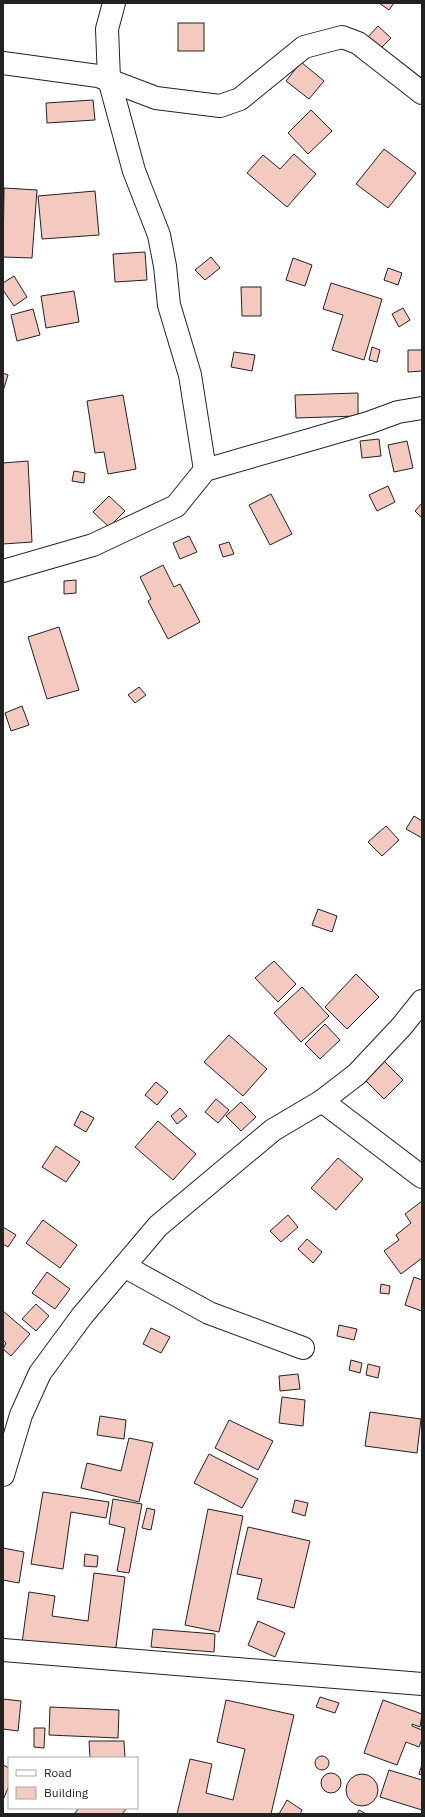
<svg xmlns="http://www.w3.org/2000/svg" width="425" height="1817" font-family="'IBM Plex Sans',sans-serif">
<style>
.building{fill:#f3c9c0;stroke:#222}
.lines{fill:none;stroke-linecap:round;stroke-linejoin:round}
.minor-casing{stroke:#222;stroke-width:24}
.secondary-casing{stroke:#222;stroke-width:24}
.minor{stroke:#fff;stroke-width:22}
.secondary{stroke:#fff;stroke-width:22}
</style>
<rect width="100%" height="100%" fill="#fff"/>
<g class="building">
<path d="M379 3H394L389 10Z"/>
<rect x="178" y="23" width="26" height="28"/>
<path d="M378 26 391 38 379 50 367 38Z"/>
<path d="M301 62 324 81 309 99 286 81Z"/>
<path d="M93 100 95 120 47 123 46 103Z"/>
<path d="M311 110 332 131 308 154 288 133Z"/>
<path d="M384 149 416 173 388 208 356 184Z"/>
<path d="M294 154 316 174 287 207 247 173 263 155 280 169Z"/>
<path d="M4 188 37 190 32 258 3 257Z"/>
<path d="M95 191 99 235 42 239 38 196Z"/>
<path d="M145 252 147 280 115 282 113 254Z"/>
<path d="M211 257 220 268 205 280 195 270Z"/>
<path d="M293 258 312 265 305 286 286 280Z"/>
<path d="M388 268 402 273 398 285 384 280Z"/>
<path d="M14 276 27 297 14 306 3 290V283Z"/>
<path d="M331 283 382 299 364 360 332 350 343 315 323 309Z"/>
<path d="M241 287H261V316H242Z"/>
<path d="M74 291 79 322 46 328 41 296Z"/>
<path d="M403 308 410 320 399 327 392 314Z"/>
<path d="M33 309 40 335 17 341 11 315Z"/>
<path d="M372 347 380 350 377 362 369 360Z"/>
<path d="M408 350H422V371L408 372Z"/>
<path d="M234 352 255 355 252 371 231 367Z"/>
<path d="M3 373 8 375 3 391Z"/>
<path d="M358 393V416L296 418 295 395Z"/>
<path d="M123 395 136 469 108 474 104 452 95 453 87 401Z"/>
<path d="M379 439 381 456 362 458 360 441Z"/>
<path d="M407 441 413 468 394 472 388 445Z"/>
<path d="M28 461 32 542 3 544V463Z"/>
<path d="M74 471 85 473 84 483 72 481Z"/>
<path d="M388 486 395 502 377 511 369 495Z"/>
<path d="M271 494 292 534 270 545 249 505Z"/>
<path d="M109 496 125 511 109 527 93 512Z"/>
<path d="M422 503V518L415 511Z"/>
<path d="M189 536 197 552 180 559 173 543Z"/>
<path d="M229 542 234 554 223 557 219 545Z"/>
<path d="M163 565 174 587 180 584 200 622 168 639 148 601 151 599 140 577Z"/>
<path d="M76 580V593L64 594V581Z"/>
<path d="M59 627 79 690 47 699 28 637Z"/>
<path d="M139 687 146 695 135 703 128 695Z"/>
<path d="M22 706 29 725 11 731 5 713Z"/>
<path d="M414 816 422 821V838L406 829Z"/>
<path d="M386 826 399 840 382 856 368 842Z"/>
<path d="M318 909 337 916 332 932 312 925Z"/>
<path d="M274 961 296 984 278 1002 255 978Z"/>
<path d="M356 974 379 997 347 1029 325 1007Z"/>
<path d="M302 987 329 1016 301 1042 274 1013Z"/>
<path d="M325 1024 340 1040 320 1059 305 1044Z"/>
<path d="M229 1035 267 1069 243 1096 204 1062Z"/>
<path d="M384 1061 403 1080 384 1099 364 1079Z"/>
<path d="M156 1082 168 1092 157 1105 145 1095Z"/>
<path d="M216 1099 229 1110 218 1123 205 1112Z"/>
<path d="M241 1102 256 1117 241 1131 226 1116Z"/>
<path d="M180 1108 187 1116 177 1124 171 1116Z"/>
<path d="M81 1111 94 1118 86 1132 74 1125Z"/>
<path d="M158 1121 196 1154 173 1180 135 1147Z"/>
<path d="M56 1146 80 1162 66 1182 42 1167Z"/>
<path d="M338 1158 363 1179 336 1210 311 1188Z"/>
<path d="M422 1201V1258L401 1274 384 1251 399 1240 396 1235 411 1223 405 1214Z"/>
<path d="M288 1215 298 1227 281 1242 270 1231Z"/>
<path d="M43 1220 77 1245 60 1268 26 1243Z"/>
<path d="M3 1227 16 1235 8 1247 3 1244Z"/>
<path d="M307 1239 322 1252 313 1263 298 1249Z"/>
<path d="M47 1272 70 1289 55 1309 32 1293Z"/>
<path d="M414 1277 422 1280V1311L405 1305Z"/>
<path d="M381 1284 390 1286 389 1294 380 1293Z"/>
<path d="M36 1304 49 1316 36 1331 22 1319Z"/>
<path d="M3 1311 30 1334 11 1356 3 1349 6 1343 3 1340Z"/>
<path d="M339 1325 357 1329 354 1340 337 1336Z"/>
<path d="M151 1328 170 1337 161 1353 143 1344Z"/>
<path d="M351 1360 362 1363 360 1373 349 1370Z"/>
<path d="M368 1364 380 1367 378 1378 366 1375Z"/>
<path d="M298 1374 300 1389 280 1391 279 1376Z"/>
<path d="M282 1397 305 1400 303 1426 279 1423Z"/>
<path d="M370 1412 421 1419 417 1453 365 1446Z"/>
<path d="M100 1416 126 1420 124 1439 97 1435Z"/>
<path d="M229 1420 273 1441 258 1470 215 1448Z"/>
<path d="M129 1438 153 1443 139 1502 81 1488 87 1463 121 1471Z"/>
<path d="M209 1454 258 1479 242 1508 194 1483Z"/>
<path d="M43 1492 109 1502 106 1518 71 1512 63 1569 31 1564Z"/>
<path d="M113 1499 142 1504 129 1573 117 1571 125 1528 109 1524Z"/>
<path d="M295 1500 308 1503 305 1516 292 1512Z"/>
<path d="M147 1508 155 1510 151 1530 142 1528Z"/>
<path d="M208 1509 243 1516 219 1632 185 1625Z"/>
<path d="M248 1527 310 1541 294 1608 257 1599 262 1579 237 1574Z"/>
<path d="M3 1548 24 1552 19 1583 3 1580Z"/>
<path d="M85 1554 98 1556 97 1567 84 1566Z"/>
<path d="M94 1573 125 1577 115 1655 22 1643 29 1592 55 1596 52 1616 88 1621Z"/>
<path d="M258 1621 285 1633 275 1657 248 1645Z"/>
<path d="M153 1629 215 1634 214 1652 151 1647Z"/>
<path d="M320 1697 339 1703 335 1713 316 1707Z"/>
<path d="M3 1699 21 1701 18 1731 3 1729Z"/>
<path d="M226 1700 294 1715 271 1814H177L190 1759 212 1764 206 1793 233 1800 245 1749 217 1742Z"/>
<path d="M383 1700 422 1714 420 1727 412 1724V1726L422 1730V1739L419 1747 406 1742 397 1765 364 1753Z"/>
<path d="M50 1707 119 1710 118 1738 49 1735Z"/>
<path d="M34 1728H45L44 1748 34 1747Z"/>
<path d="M89 1741H124L125 1758H90Z"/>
<circle cx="322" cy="1763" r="7"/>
<path d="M422 1764V1775L419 1774Z"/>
<path d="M3 1765 9 1768V1786L3 1800Z"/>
<path d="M389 1770 422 1780V1810L380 1797Z"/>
<circle cx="331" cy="1783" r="10"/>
<circle cx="362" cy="1790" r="16"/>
<path d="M287 1800 302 1810 300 1814H279Z"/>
<path d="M79 1808H127L122 1814H74Z"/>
<path d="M359 1810 366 1814H357Z"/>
</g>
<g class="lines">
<g class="minor-casing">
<g id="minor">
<path d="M114 3 107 29 109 79 134 171 159 235 165 266 169 305 190 375 205 470"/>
<path d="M3 63 98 76 156 98 220 106 240 99 304 47 342 37 358 43 422 93"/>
<path d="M3 571 93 545 176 506 205 470 368 423 398 412 422 408"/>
<path d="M322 1101 422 1177"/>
<path d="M124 1266 209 1313 303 1348"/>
<path d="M3 1475 21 1415 40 1373 82 1316 158 1226 273 1130 322 1101 357 1074 402 1026 422 1001"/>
</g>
</g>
<g class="secondary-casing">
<path id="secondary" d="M3 1650 422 1684"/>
</g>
<use href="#minor" class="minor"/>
<use href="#secondary" class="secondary"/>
</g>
<rect width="425" height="1817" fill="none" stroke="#222222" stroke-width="8"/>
<rect x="8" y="1757" width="130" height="52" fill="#ffffff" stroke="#a7a7a7"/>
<rect x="16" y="1770" width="20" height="6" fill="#ffffff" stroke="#a7a7a7"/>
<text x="44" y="1777" font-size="12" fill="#222222">Road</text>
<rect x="16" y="1787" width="20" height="12" fill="#f3c9c0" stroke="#a7a7a7"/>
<text x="44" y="1797" font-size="12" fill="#222222">Building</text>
</svg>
